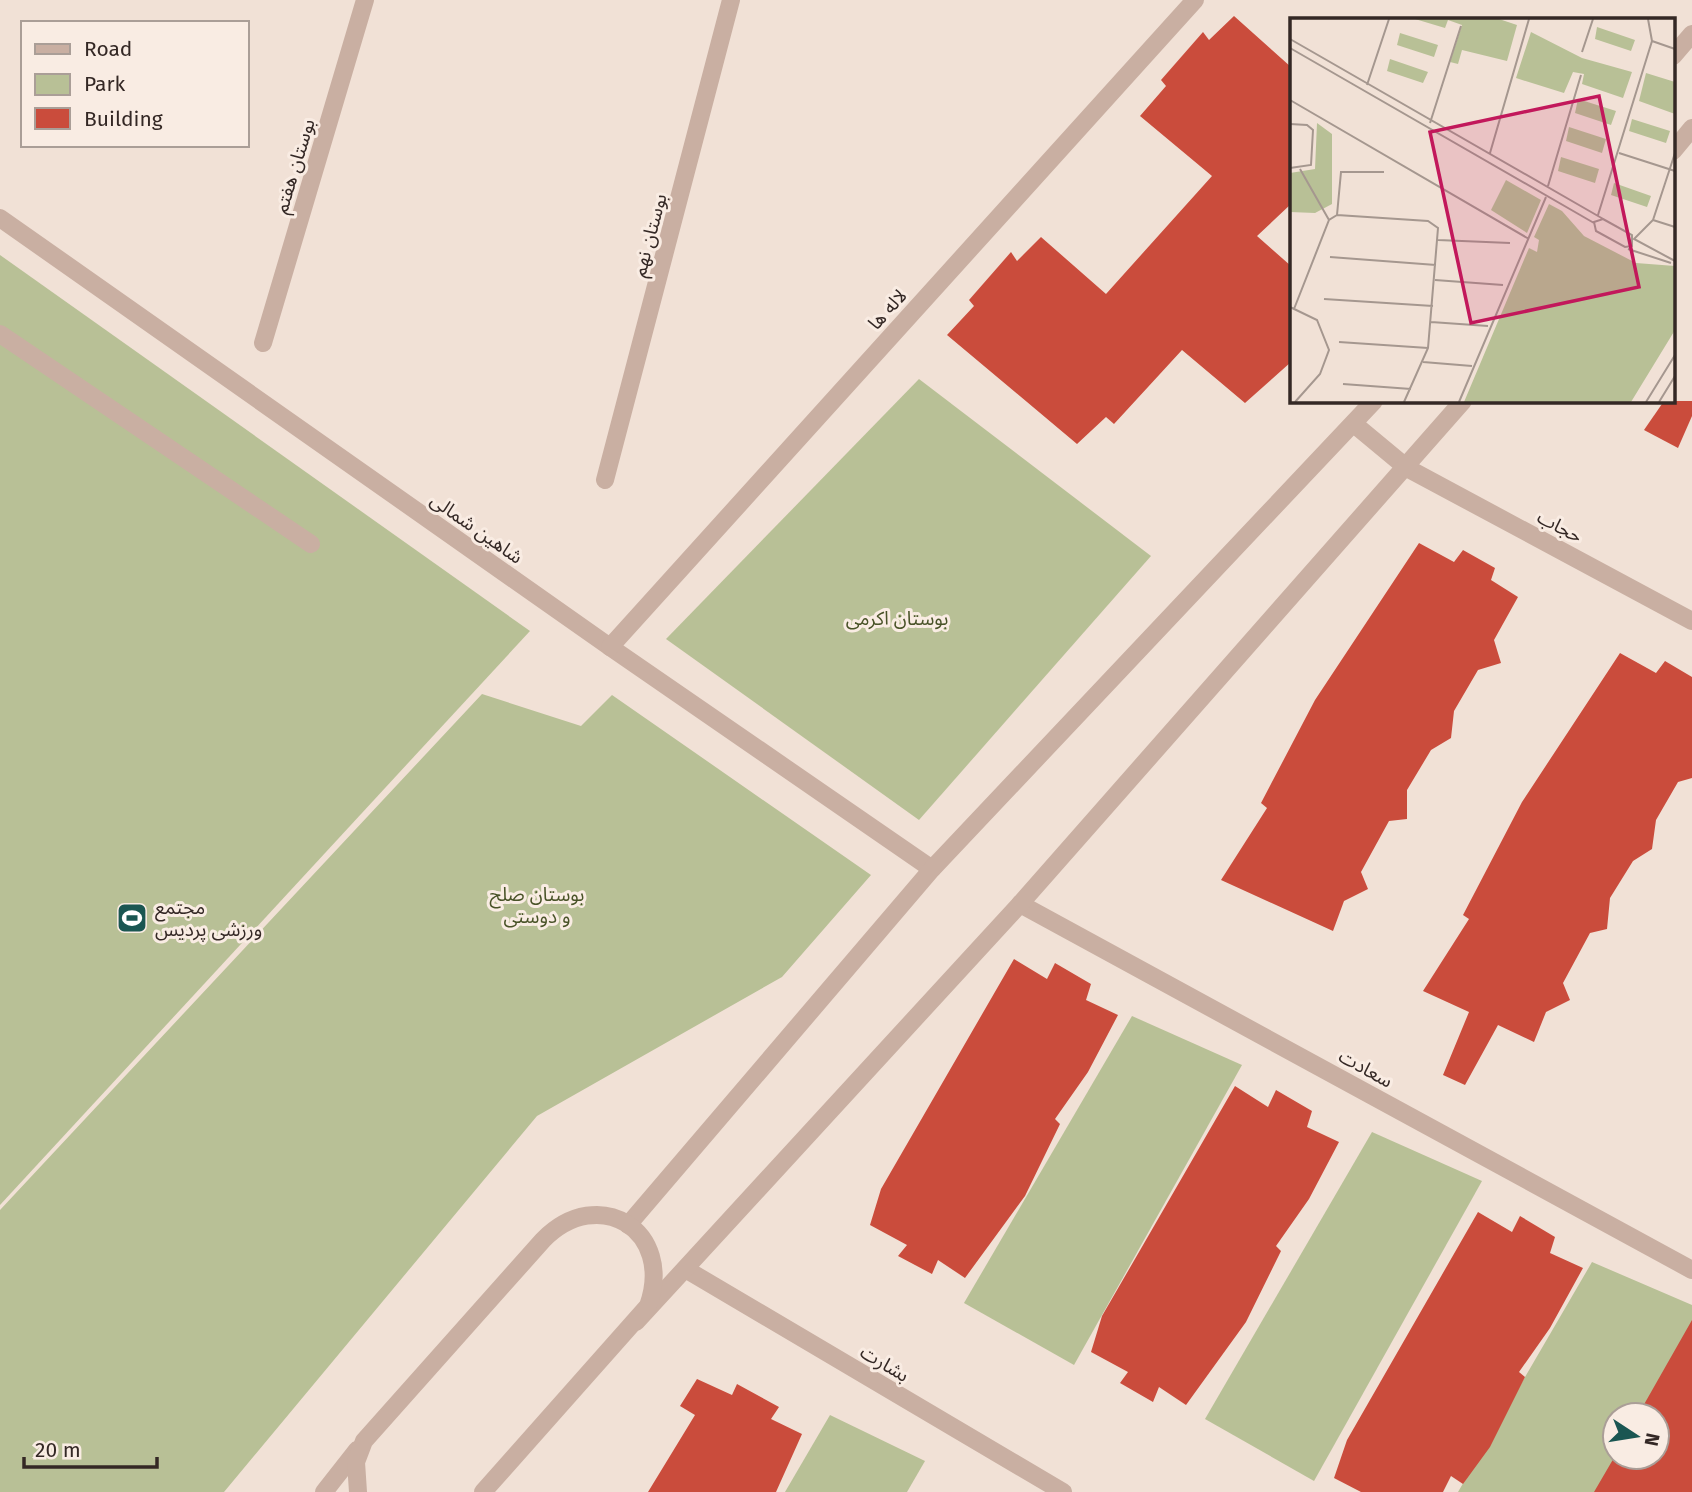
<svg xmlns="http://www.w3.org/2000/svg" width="1692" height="1492" font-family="'Fira Sans','Noto Sans Arabic',sans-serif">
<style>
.green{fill:#b8c096}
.building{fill:#ca4c3c}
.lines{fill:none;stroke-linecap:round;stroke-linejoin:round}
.lane{stroke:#c9afa2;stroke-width:18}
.street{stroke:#c9afa2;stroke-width:18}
.labels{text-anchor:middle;stroke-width:6;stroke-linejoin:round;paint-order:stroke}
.street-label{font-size:19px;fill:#342825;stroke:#f9ece3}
.park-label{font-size:19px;fill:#495328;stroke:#f9ece3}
.poi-label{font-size:19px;fill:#342825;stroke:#f9ece3;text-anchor:start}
.inset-road{fill:none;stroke:#a5978f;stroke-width:2}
.view{fill:#c2185b;fill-opacity:0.15;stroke:#c2185b;stroke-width:3.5}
.inset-edge{fill:none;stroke:#342825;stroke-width:3.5}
</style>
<rect width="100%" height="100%" fill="#f1e1d6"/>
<g class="green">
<path d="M0 255 530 631 0 1205Z"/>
<path d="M919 379 1151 556 919 820 666 639Z"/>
<path d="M482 694 581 726 612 695 871 875 782 977 537 1116 224 1492H0V1210Z"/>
<path d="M1132 1016 1242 1065 1074 1365 964 1303Z"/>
<path d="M1372 1132 1482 1181 1314 1481 1205 1419Z"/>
<path d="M1592 1262 1692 1305V1327L1643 1415H1615V1457L1601 1492H1458Z"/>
<path d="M830 1415 925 1461 907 1492H785Z"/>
</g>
<g class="building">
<path d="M1234 16 1291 67V204L1257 236 1291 266V362L1245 403 1182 350 1114 424 1106 417 1077 444 947 335 974 306 969 300 1011 252 1017 261 1041 237 1106 294 1212 176 1140 116 1166 86 1161 80 1203 32 1209 40Z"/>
<path d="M1664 401H1692V416L1678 448 1644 430Z"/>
<path d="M1419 543 1454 562 1463 550 1495 568 1491 580 1518 597 1494 640 1501 663 1478 670 1454 711 1451 738 1431 750 1407 790V819L1389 821 1361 872 1368 889 1344 901 1333 931 1221 880 1267 808 1261 803 1315 700Z"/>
<path d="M1620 653 1656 673 1665 661 1692 677V778L1678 782 1656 820 1652 849 1633 861 1610 898 1607 929 1590 933 1563 983 1570 1000 1546 1012 1534 1042 1498 1025 1465 1085 1443 1075 1469 1012 1423 991 1469 919 1463 915 1522 802Z"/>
<path d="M1014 959 1047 979 1055 963 1091 984 1086 1000 1118 1015 1088 1072 1055 1119 1060 1124 1025 1196 965 1278 938 1260 932 1274 898 1256 907 1245 870 1225 881 1189Z"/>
<path d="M1235 1086 1268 1107 1276 1090 1312 1111 1307 1127 1339 1142 1309 1199 1276 1246 1281 1251 1246 1322 1186 1405 1159 1387 1153 1402 1120 1383 1128 1372 1091 1352 1102 1316Z"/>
<path d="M1478 1212 1512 1232 1520 1216 1555 1237 1550 1253 1583 1268 1550 1328 1519 1372 1525 1377 1490 1447 1463 1484 1451 1476 1443 1492H1361L1334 1478 1347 1440Z"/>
<path d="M1692 1320V1492H1594L1615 1456 1657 1457V1415H1638Z"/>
<path d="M697 1379 732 1395 737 1384 779 1407 771 1419 802 1434 776 1492H648L695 1415 680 1406Z"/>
</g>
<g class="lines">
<path class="lane" d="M0 334 311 544"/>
<g class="street">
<path d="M1673 56 1692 34"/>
<path d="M1673 151 1692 128"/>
<path d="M0 218 610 647 932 869"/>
<path d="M263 343 365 0"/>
<path d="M1354 424 1407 468 1692 621"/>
<path d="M605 480 731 0"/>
<path d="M610 647 1195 0"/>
<path d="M1020 904 1692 1270"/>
<path d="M628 1225 932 869 1374 401"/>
<path d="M687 1270 1063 1492"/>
<path d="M636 1322 1020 904 1463 401"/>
<path d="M324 1492 357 1450"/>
<path d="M358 1492 356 1462 364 1441 543 1240C599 1183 675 1231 648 1306L483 1492"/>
</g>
</g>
<defs>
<g id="stadium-square" transform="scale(1.575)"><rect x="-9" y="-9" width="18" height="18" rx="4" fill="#1a5652" stroke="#f9ece3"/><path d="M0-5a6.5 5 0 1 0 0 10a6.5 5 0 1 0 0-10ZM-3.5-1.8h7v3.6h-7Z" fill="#fff"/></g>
</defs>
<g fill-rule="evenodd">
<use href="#stadium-square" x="132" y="918"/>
</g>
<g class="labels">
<g class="street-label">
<text transform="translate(294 166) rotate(-73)" y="7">بوستان هفتم</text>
<text transform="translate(649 235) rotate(-75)" y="7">بوستان نهم</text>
<text transform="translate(887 309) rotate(-48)" y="7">لاله ها</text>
<text transform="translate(1560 526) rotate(28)" y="7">حجاب</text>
<text transform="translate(477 528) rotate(35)" y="7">شاهین شمالی</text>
<text transform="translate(1366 1068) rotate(29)" y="7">سعادت</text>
<text transform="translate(885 1363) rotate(31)" y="7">بشارت</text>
</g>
<g class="park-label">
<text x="897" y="625">بوستان اکرمی</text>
<text x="537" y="901">بوستان صلح<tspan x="537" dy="22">و دوستی</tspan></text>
</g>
<g class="poi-label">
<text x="155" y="914">مجتمع<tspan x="155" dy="22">ورزشی پردیس</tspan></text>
</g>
</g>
<g transform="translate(1290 18)">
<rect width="385" height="385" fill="#f1e1d6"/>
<path d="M125 1H209L227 7 217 43 172 32 168 46 160 44 172 7 158 2 155 10ZM307 9 345 22 341 33 305 21ZM241 14 292 40 342 54 333 80 292 66 294 56 283 54 274 75 226 60ZM110 15 148 27 144 39 107 27ZM100 41 138 54 133 65 97 53ZM356 55 385 64V96L349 83ZM288 81 326 93 321 107 285 95ZM342 101 380 113 376 125 339 113ZM27 105 42 116V186L25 195 0 194V155L25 151ZM279 109 316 121 312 135 276 123ZM271 139 309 151 305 165 268 153ZM216 162 251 182 237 215 201 192ZM324 165 361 178 357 189 321 177ZM259 186 272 193 294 218 346 245 385 248V312L341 384H174L239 230 247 234 249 222 244 219Z" fill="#b8c096"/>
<path class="inset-road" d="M0 21 315 202M362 23 385 31M0 30 304 205M292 34 303 1M77 67 99 1M0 82 239 221M140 105 171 8M0 106 17 107 23 112 21 147 0 150M200 135 239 1M329 135 385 153M385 135 363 202 344 221 385 243M10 151 39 202M258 168 291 57M47 197 138 203 148 210 138 330 114 384M47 197 51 154H94M308 197 362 23 358 1M313 201 342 217V228L335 229 306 213 304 204ZM363 202 385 209M148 222 220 225M338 231 381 245M40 239 146 247M145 262 213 267M34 281 143 288M0 289 27 302 39 332 30 356 5 384M4 291 39 202 47 197M141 304 198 308M49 324 138 330M133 344 182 348M53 366 121 371M169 384 256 179M356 384 385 337M369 384 385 358"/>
<path class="view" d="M309 78 349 269 181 305 140 114Z"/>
<rect width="385" height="385" class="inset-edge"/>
</g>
<rect x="21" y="21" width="228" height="126" fill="#f9ece3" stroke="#aa9e97" stroke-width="2"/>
<rect x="35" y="44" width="35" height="10" fill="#c9afa2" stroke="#aa9e97" stroke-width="2"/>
<text x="84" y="56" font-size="21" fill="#342825">Road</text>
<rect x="35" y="74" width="35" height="21" fill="#b8c096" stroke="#aa9e97" stroke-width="2"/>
<text x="84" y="91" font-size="21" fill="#342825">Park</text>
<rect x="35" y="108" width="35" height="21" fill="#ca4c3c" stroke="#aa9e97" stroke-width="2"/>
<text x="84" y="126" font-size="21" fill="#342825">Building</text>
<g transform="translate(1636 1436) rotate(102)"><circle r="33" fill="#f9ece3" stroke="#aa9e97" stroke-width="2"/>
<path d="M0-5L12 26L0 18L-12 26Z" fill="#1a5652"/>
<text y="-10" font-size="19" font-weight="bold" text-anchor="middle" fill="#342825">N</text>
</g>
<path d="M24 1457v10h133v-10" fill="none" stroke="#342825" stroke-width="3.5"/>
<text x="35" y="1457" font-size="21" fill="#342825" stroke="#f9ece3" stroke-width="5" paint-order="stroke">20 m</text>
</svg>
